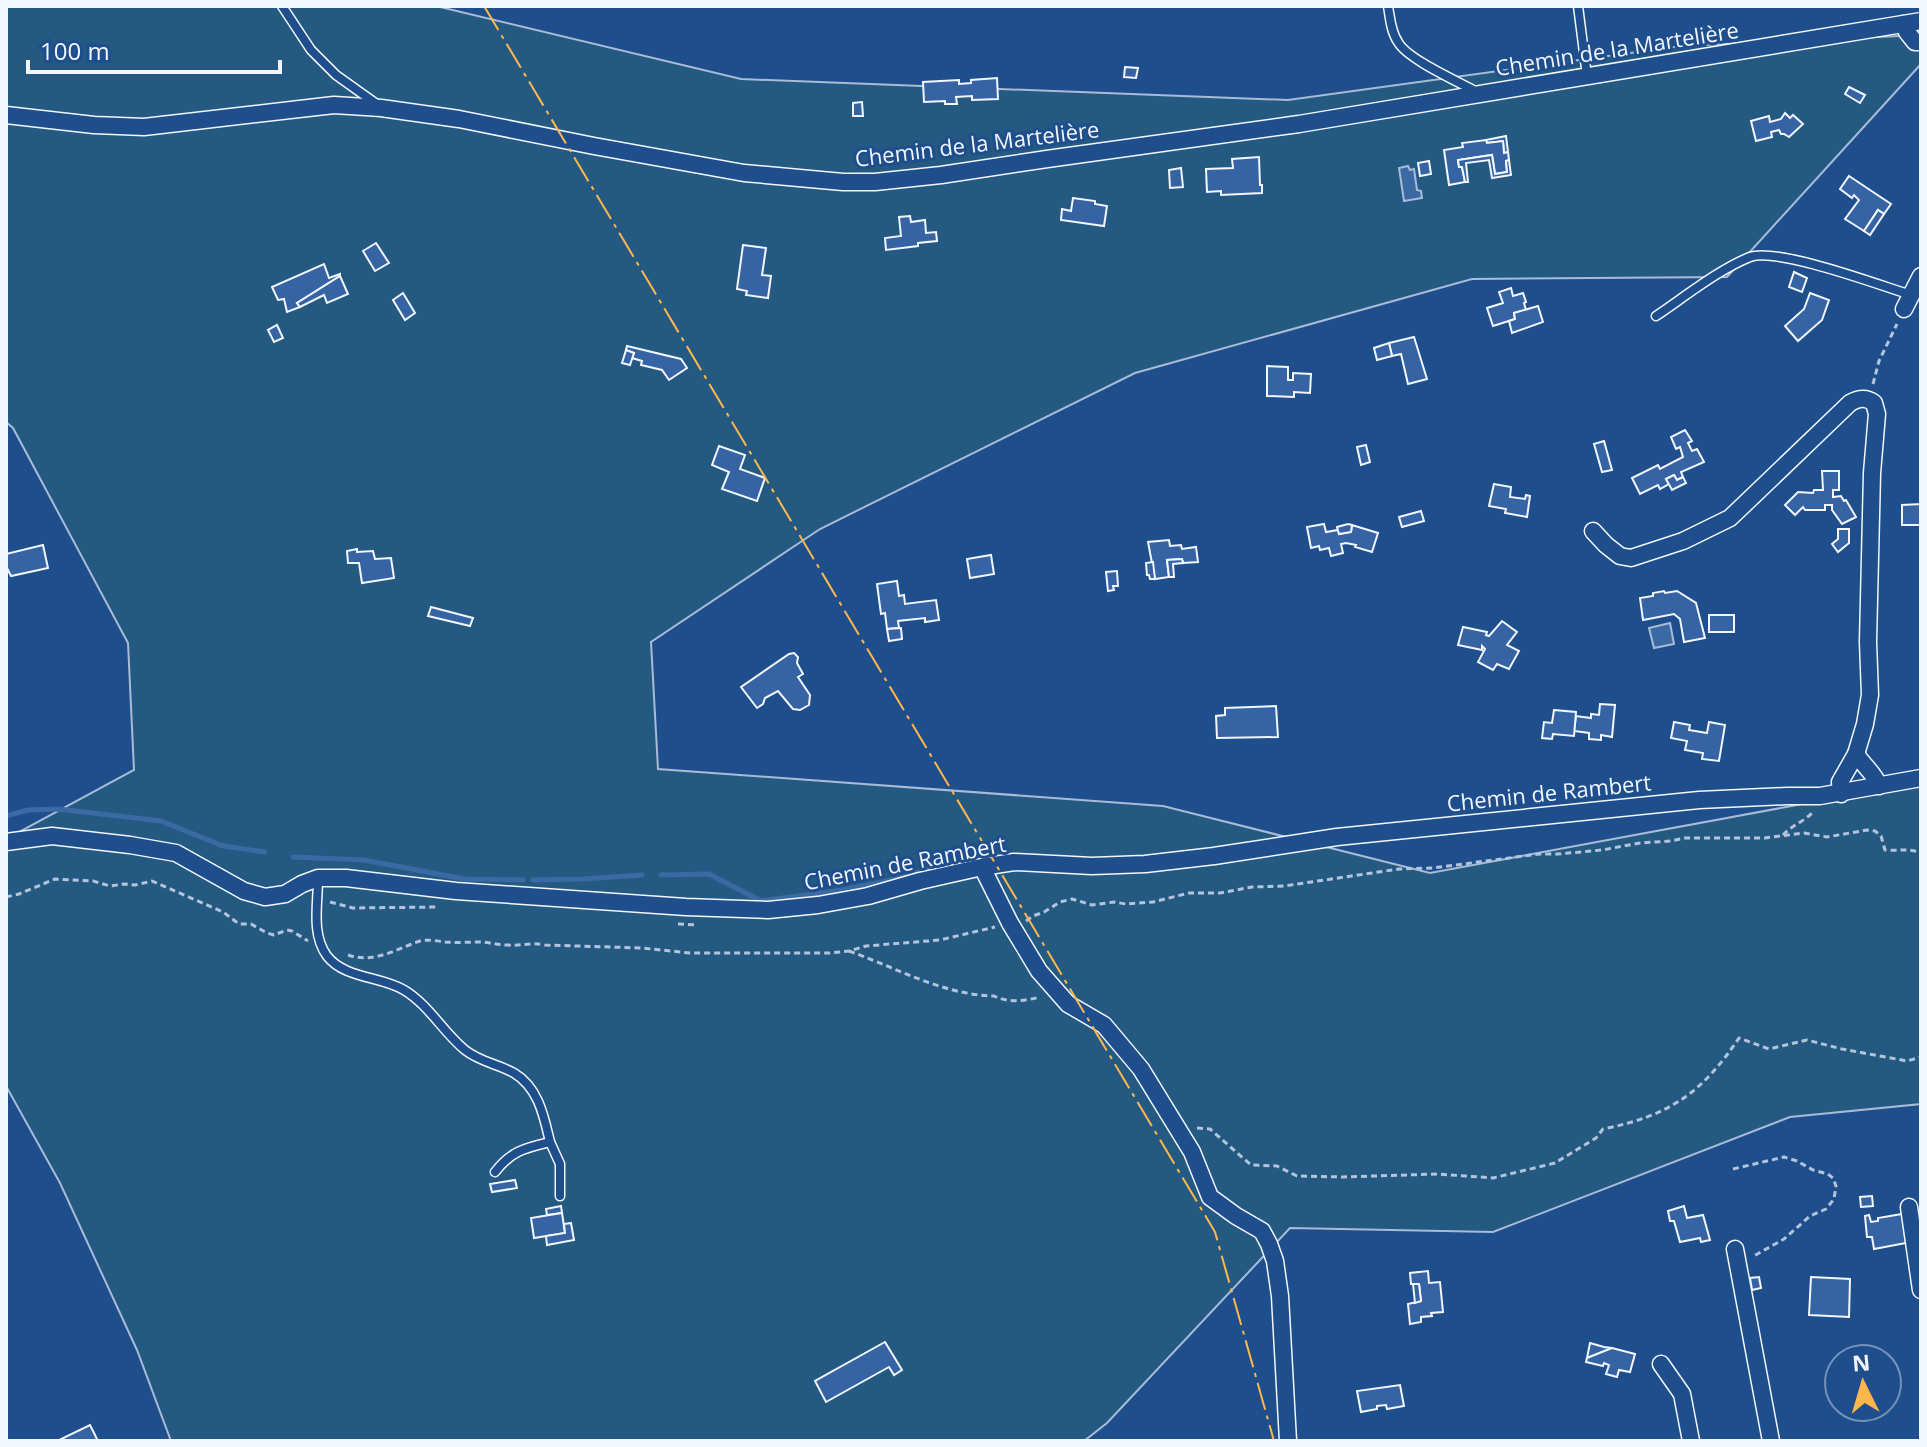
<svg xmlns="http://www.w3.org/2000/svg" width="1927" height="1447" font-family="'Open Sans',sans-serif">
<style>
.green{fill:#245a82;stroke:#a8bbd7;stroke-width:2}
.water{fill:#3b69a3;stroke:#a8bbd7;stroke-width:2}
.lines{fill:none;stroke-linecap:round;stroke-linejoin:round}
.stream{stroke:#3b69a3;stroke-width:5}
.building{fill:#3563a3;stroke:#f2f6ff;stroke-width:2}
.lane-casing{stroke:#f2f6ff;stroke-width:11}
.street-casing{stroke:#f2f6ff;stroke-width:19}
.path{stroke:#b3c4dc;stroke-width:3;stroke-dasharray:6 4;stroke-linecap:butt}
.lane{stroke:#1f4e8c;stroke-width:8}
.street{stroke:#1f4e8c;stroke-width:16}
.power{stroke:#ffb74d;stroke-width:2;stroke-dasharray:28 6 4 6;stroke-linecap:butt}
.labels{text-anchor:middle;stroke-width:6;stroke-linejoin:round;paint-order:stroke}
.street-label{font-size:22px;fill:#f2f6ff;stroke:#1f4e8c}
</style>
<rect width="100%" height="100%" fill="#1f4e8c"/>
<path class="green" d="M6 6H436L741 79 1288 100 1681 46 1921 35V64L1727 277 1472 279 1135 373 820 529 651 642 658 769 1163 806 1430 873 1921 782V1104L1790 1117 1493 1232 1290 1228 1107 1423 1084 1441H171L137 1350 60 1183 6 1086V839L134 770 128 643 13 428 6 422Z"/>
<g class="water">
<path d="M1408 166 1410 170 1414 169 1417 190 1421 191 1422 198 1404 201 1399 168Z"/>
<path d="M1670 623 1674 644 1654 648 1649 628Z"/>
</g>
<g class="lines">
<g class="stream">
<path d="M6 816 28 810 58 809 161 821 223 846 265 852"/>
<path d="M293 857 364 860 464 879 523 880"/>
<path d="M661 875 709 874 761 901 842 890 896 879 962 859"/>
<path d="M533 880 584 879 642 875"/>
</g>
</g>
<g class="building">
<path d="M1125 67 1138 68 1136 78 1124 77Z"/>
<path d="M997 78 998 99 972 100V96L956 97 957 104H945V101L924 102 923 82 959 80V84L971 83V80Z"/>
<path d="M1849 87 1865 95 1860 103 1845 94Z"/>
<path d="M862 102 863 116H853V103Z"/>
<path d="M1785 113 1790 118 1793 115 1803 124 1789 137 1784 134H1781L1779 130 1771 132 1772 137 1756 141 1751 121 1769 116 1770 122 1781 119Z"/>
<path d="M1506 136 1508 152 1504 153 1503 141 1487 143 1486 140Z"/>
<path d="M1486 140 1487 143 1503 141 1504 153 1508 152 1509 160 1506 161 1507 172 1495 174 1492 155 1458 160 1459 167H1462L1465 182 1449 185 1444 150 1463 147 1462 143Z"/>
<path d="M1492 155 1495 174 1507 172 1506 161 1509 160 1511 175 1492 178 1489 160 1466 163 1468 182H1465L1462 167H1459L1458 160Z"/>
<path d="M1259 157 1260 185H1262V193L1221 195V191L1207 192 1206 169 1233 168 1232 159Z"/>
<path d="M1429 161 1431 174 1420 176 1418 163Z"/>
<path d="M1181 168 1183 187 1170 188 1169 170Z"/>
<path d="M1849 176 1891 204 1884 214 1878 210 1864 231 1845 219 1859 200 1854 195 1852 198 1840 189Z"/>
<path d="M1073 198 1095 201V204L1107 206 1104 226 1061 220 1062 209 1071 211Z"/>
<path d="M1878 210 1884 214 1870 235 1864 231Z"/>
<path d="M910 216 911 222 925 220 926 233 936 232 937 241 918 243V246L886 250 885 238 901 236 899 217Z"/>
<path d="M376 243 389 263 375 271 363 251Z"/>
<path d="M743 245 766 248 762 275 771 276 768 298 746 295 747 291 737 289Z"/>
<path d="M324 264 329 278 340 274V276L297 303 300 307 287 312 284 299 278 300 272 287Z"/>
<path d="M1794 272 1807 278 1802 292 1789 287Z"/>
<path d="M340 276 348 294 327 303 324 295 300 307 297 303Z"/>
<path d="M1511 288 1513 296 1523 293 1526 302 1524 303 1526 310 1514 313 1515 319 1493 326 1487 308 1503 303 1499 292Z"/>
<path d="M403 293 415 313 405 320 393 300Z"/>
<path d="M1810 293 1829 300 1822 320 1798 341 1785 326 1804 309Z"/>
<path d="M1538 306 1543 322 1512 333 1509 321 1515 319 1514 313Z"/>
<path d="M277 325 283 338 274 342 268 330Z"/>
<path d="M1414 337 1427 379 1408 384 1401 354 1392 356 1389 343Z"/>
<path d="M1389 343 1392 356 1377 360 1374 348Z"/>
<path d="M627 346 681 359 687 368 669 380 662 370 641 365 642 361 632 358 634 353 626 350Z"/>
<path d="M626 350 634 353 630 365 622 363Z"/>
<path d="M1267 366 1288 367V380H1293V373L1311 374 1310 393 1294 392V397L1267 396Z"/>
<path d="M1685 430 1692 441 1688 443 1692 451 1697 449 1704 462 1681 472 1683 477 1677 480 1674 475 1666 479 1669 484 1660 489 1658 485 1640 494 1632 478 1658 465 1660 469 1683 457 1680 447 1676 449 1671 437Z"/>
<path d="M1604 441 1612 470 1602 472 1594 444Z"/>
<path d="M1366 445 1370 462 1361 465 1357 447Z"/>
<path d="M719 446 745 455 740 469 765 478 757 501 722 489 729 472 712 465Z"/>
<path d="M1822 471H1839V490H1833V497L1841 496 1844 501 1846 500 1856 517 1842 524 1832 510V505H1825V510H1805L1803 507 1795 515 1785 505 1798 492 1813 493 1814 490H1823Z"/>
<path d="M1674 475 1677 480 1683 477 1686 483 1672 490 1666 479Z"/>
<path d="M1494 484 1511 487 1510 497 1525 499 1526 495 1530 496 1527 517 1505 513 1506 509 1489 506Z"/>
<path d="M1921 504V525H1902V505Z"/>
<path d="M1421 511 1424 521 1402 527 1399 517Z"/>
<path d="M1324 524 1326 532 1338 530 1339 534 1351 532 1352 525 1378 533 1372 552 1355 547 1356 545 1346 543 1341 544 1343 553 1331 556 1329 548 1320 550 1319 546 1311 548 1307 527Z"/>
<path d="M1348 524 1352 525 1351 532 1339 534 1337 527Z"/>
<path d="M1838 529H1849V543L1838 552 1832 544 1838 539Z"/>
<path d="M1169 540 1170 546 1181 545 1182 549 1196 547 1198 562 1183 563 1182 559 1167 560 1169 577 1155 579 1148 542Z"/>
<path d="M43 545 48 568 11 576 6 566V554Z"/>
<path d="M357 549V552L373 551 375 559 391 558 394 578 362 583 359 563H348L347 551Z"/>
<path d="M991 555 994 574 970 578 967 559Z"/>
<path d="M1182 559 1183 563 1173 564 1174 577H1169L1167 560Z"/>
<path d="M1153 562 1155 579H1150L1149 575H1147L1146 563Z"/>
<path d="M1117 571 1118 586H1113L1114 590 1108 591 1106 572Z"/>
<path d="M897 581 899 596 904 595 905 604 936 600 939 620 925 622V618L898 621 899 628 887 629 885 613 881 614 877 584Z"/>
<path d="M1664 591 1665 593 1677 591 1696 603 1705 638 1684 642 1680 619 1674 614 1643 620 1640 598 1653 596V593Z"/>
<path d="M431 607 473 618 470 626 428 616Z"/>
<rect x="1709" y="615" width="25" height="17"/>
<path d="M1502 621 1517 632 1507 645 1519 651 1509 669 1497 664 1493 670 1478 662 1485 649 1482 646V650L1458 645 1463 627 1487 632 1486 635 1489 636Z"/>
<path d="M901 628 902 639 889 641 887 629Z"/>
<path d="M794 653 798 657 797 663 803 674 798 677 810 695 809 705 800 710 793 709 778 691 765 698 763 704 757 708 741 687 789 654Z"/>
<path d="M1600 704 1615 705 1612 737 1601 735V740L1589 739V733L1574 731 1576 716 1591 718V714L1599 715Z"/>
<path d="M1276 706 1278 737 1217 738 1216 716 1225 715V708Z"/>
<path d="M1554 710 1576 712 1574 736 1553 734 1552 739 1542 738 1544 722 1552 723Z"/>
<path d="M1674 722 1690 725 1689 730 1707 733 1709 722 1725 725 1719 761 1702 759 1703 753 1685 750 1687 741 1671 738Z"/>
<path d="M515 1180 517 1188 492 1192 490 1184Z"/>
<path d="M1872 1196 1873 1206 1861 1207 1860 1197Z"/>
<path d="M561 1206 562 1213 547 1215 546 1209Z"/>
<path d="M1684 1206 1687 1218 1703 1215 1710 1240 1701 1242 1700 1238 1680 1242 1674 1221H1670L1668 1211Z"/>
<path d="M562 1213 565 1233 534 1238 531 1218Z"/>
<path d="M1902 1214 1906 1243 1874 1249 1872 1237H1867L1865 1216 1869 1215 1871 1222 1878 1221V1218Z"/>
<path d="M571 1223 574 1240 547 1245 546 1236 565 1233 564 1224Z"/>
<path d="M1428 1271 1429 1283 1440 1282 1443 1312 1431 1313 1432 1316 1421 1317V1322L1410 1324 1408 1304 1421 1301 1419 1284H1411L1410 1273Z"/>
<path d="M1759 1277 1761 1288 1752 1290 1750 1278Z"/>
<path d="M1811 1277 1850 1279 1849 1317 1809 1315Z"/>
<path d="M1413 1284H1419L1421 1301 1415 1303Z"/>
<path d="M885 1342 902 1370 894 1375 889 1367 826 1402 815 1381Z"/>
<path d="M1590 1343 1604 1347 1612 1348 1587 1358Z"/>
<path d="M1612 1348 1635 1354 1630 1372 1619 1370 1617 1377 1606 1374 1609 1365 1604 1363 1603 1366 1586 1362 1587 1358Z"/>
<path d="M1400 1385 1404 1406 1387 1409 1386 1405 1377 1406V1409L1361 1412 1357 1391Z"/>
<path d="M90 1425 98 1441H60L59 1440Z"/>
</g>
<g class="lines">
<g class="lane-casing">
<g id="lane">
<path d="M282 6 311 50 336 75 378 105"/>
<path d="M1388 6C1390 18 1391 32 1398 42 1407 59 1459 82 1477 92"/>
<path d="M1578 6 1587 76"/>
<path d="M1656 316C1683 298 1721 268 1750 257 1777 247 1879 285 1911 295"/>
<path d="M318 879C318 904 311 934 327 956 345 979 381 976 404 990 429 1005 443 1032 465 1050 480 1062 498 1064 514 1073 539 1088 544 1117 550 1142 525 1148 511 1151 495 1172"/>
<path d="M550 1142 560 1164V1196"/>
</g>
</g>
<g class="street-casing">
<g id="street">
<path d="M1904 24 1907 32 1915 42H1921"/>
<path d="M6 115 94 125 144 127 334 105 381 108 459 119 594 146 744 173 843 182H875L941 175 1047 159 1299 124 1921 21"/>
<path d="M1904 309 1921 276"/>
<path d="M1593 531 1606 545 1620 556 1631 558 1683 541 1730 518 1850 403C1859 398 1866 397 1874 403L1877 414 1872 473 1868 642 1870 695 1865 724 1856 754 1840 782 1841 794"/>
<path d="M1856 754C1863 765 1875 774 1879 786"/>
<path d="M6 842 52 836 130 845 176 853 244 891 265 897 285 894 302 884 318 878H346L456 891 686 907 768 910 818 905 868 896 920 881 982 867 1014 862 1092 866 1145 864 1214 856 1337 837 1699 800 1787 796H1820L1921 778"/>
<path d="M982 867 1010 923 1039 971 1068 1004 1104 1025 1141 1069 1192 1152 1210 1197 1236 1216 1262 1231 1269 1244 1275 1261 1280 1296 1288 1441"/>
<path d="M1909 1207 1921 1290"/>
<path d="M1735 1249 1771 1441"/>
<path d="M1661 1364 1682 1394 1691 1441"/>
</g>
</g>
<g class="path">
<path d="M1873 384 1879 361 1897 324"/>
<path d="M1783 835C1791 826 1803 822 1812 813"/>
<path d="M6 897 19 894 55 879 93 881 110 886 124 884 135 885 152 881 223 912 239 924H251L267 933 274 935 287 930 292 931 308 941"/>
<path d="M330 902 353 908 438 907"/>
<path d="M1026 921 1033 916 1044 912 1060 902 1072 899 1092 905 1114 902 1126 904 1153 902 1189 893H1220L1252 887 1284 886 1399 869 1433 868 1539 854H1558L1602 850 1640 843 1671 841 1685 838H1765L1804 833 1827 837 1867 830 1875 831 1881 836 1885 850C1898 851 1909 848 1921 853"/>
<path d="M678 924 698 925"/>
<path d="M849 951C897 968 943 995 994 996 1008 1003 1025 1001 1040 997"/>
<path d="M348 955C374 964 396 949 420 941 428 939 437 941 445 942 457 943 470 942 482 942 491 943 499 945 508 945 522 946 530 942 545 945L642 948 690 953H829L849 951 866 946 940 940 995 927"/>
<path d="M1197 1128 1210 1129 1251 1165 1277 1166 1297 1176 1343 1177 1438 1174 1493 1178 1555 1163 1596 1138 1603 1129C1669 1116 1702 1093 1739 1038L1769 1049 1807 1040 1842 1049 1907 1061 1921 1057"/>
<path d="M1733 1169 1784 1157 1797 1161 1813 1170 1828 1174 1833 1178 1836 1186 1834 1199 1826 1209 1810 1216 1784 1239 1752 1257"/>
</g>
<use href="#lane" class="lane"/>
<use href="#street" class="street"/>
<path class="power" d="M484 6 1215 1232 1274 1441"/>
</g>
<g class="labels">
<g class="street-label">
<text transform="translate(1617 49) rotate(-9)" y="8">Chemin de la Martelière</text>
<text transform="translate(977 144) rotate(-7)" y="8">Chemin de la Martelière</text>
<text transform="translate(1549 793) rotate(-6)" y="8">Chemin de Rambert</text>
<text transform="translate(905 863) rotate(-11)" y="8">Chemin de Rambert</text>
</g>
</g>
<rect width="1927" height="1447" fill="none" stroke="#f2f6ff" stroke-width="16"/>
<g transform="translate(1863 1383) rotate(355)"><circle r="38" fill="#1f4e8c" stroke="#7391ba" stroke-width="2"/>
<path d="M0-6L14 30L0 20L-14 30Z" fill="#ffb74d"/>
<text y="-12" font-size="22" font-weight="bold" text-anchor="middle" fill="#f2f6ff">N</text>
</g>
<path d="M28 60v12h252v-12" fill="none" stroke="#f2f6ff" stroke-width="4"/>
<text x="40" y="60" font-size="24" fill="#f2f6ff" stroke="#1f4e8c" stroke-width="6" paint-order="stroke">100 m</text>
</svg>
